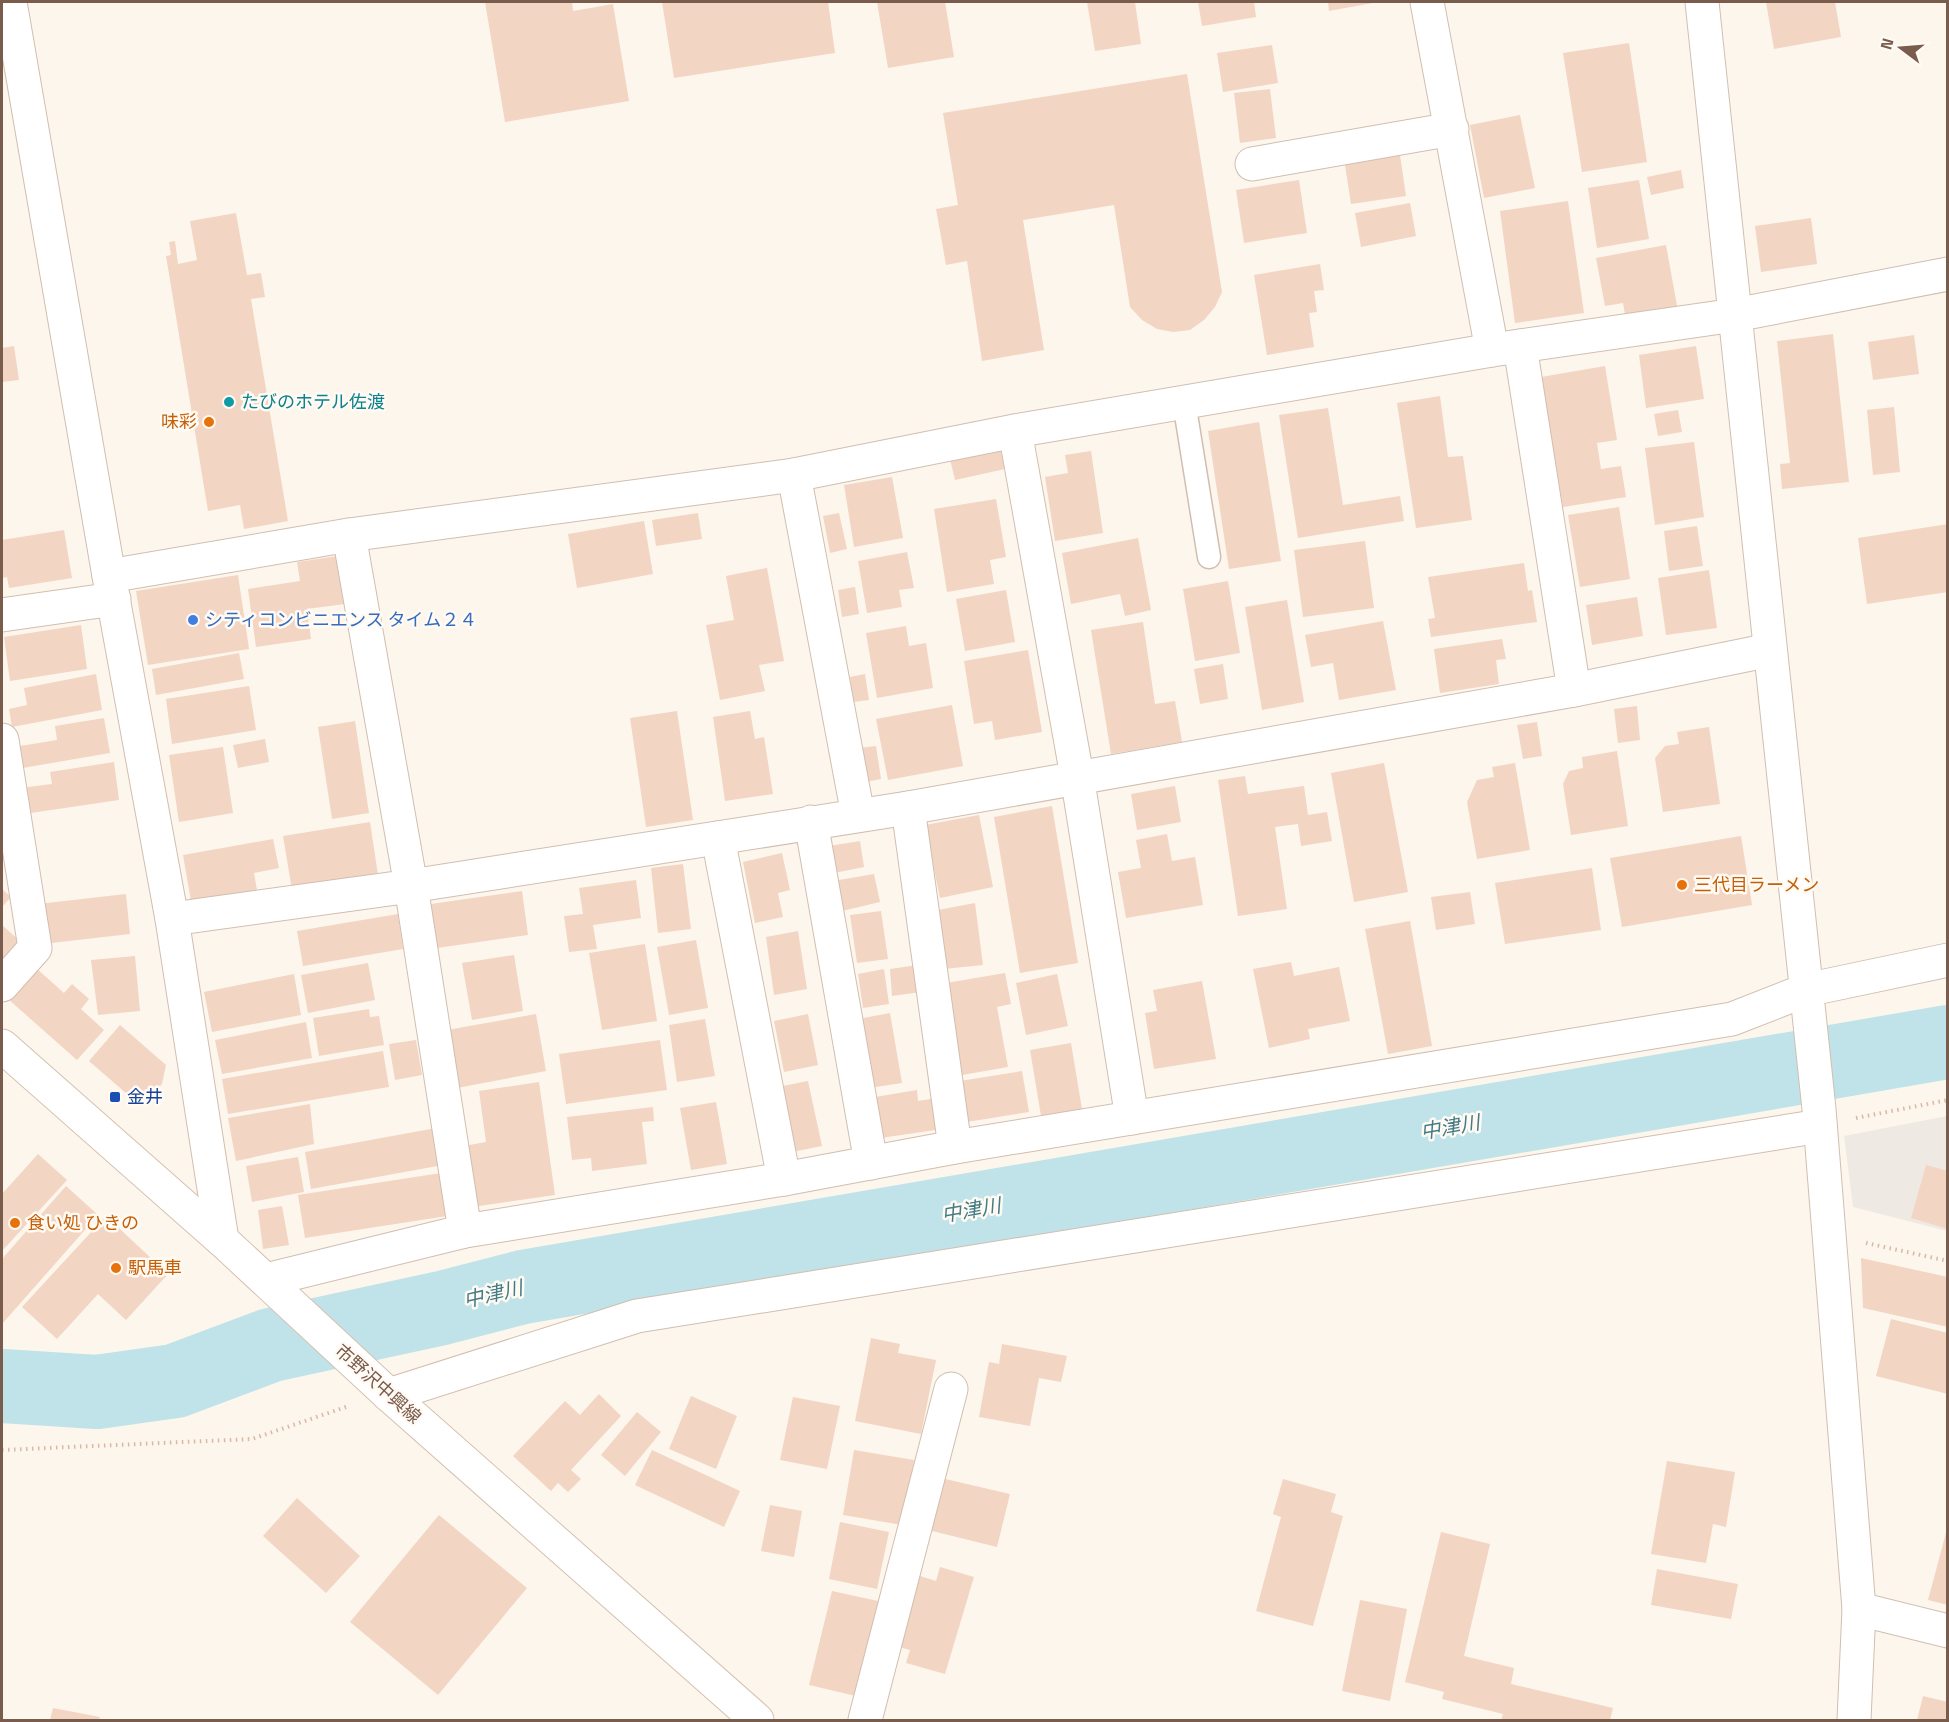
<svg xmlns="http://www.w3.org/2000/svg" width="1949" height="1722" font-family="'Titillium Web','Noto Sans JP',sans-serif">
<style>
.industrial{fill:#efe9e4}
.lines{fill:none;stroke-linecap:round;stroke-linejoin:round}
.river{stroke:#bfe3e8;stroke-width:74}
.building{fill:#f3d5c3}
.service-casing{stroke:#d1beb0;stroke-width:25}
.minor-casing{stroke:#d1beb0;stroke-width:35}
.tertiary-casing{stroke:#d1beb0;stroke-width:35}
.secondary-casing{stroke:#d6c0b0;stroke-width:35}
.path{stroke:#d9b8a5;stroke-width:4;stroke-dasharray:1.5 4.5;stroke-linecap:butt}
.service{stroke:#fff;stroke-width:22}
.minor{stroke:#fff;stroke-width:33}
.tertiary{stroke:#fff;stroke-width:33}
.secondary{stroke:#fff;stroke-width:33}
.culture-dot{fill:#0f9aa8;stroke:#fffaf3;stroke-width:2}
.food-dot{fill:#e8710a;stroke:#fffaf3;stroke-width:2}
.shop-dot{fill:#3f7fe0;stroke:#fffaf3;stroke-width:2}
.transit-dot{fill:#1a4fb4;stroke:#fffaf3;stroke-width:2}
.labels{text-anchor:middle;stroke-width:5;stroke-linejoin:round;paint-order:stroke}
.culture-label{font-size:18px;fill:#0d838f;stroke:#fffaf3;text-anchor:start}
.food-label{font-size:18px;fill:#c56008;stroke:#fffaf3;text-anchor:start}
.shop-label{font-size:18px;fill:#366cbe;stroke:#fffaf3;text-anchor:start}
.transit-label{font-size:18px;fill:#164399;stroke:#fffaf3;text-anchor:start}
.street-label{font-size:18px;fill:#7a5c4d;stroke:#fffaf3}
.water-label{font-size:20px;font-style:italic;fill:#437c86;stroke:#fffaf3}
</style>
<rect width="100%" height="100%" fill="#fdf6ec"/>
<path class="industrial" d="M1947 1116V1231L1853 1207 1844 1136Z"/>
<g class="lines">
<path class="river" d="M2 1386 97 1392 175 1381 271 1345 442 1308 523 1287 1948 1042"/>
</g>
<g class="building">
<path d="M485 2H572L573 11 613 4 629 101 505 122Z"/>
<path d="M662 2H828L835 53 674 78Z"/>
<path d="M877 2H945L954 57 888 68Z"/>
<path d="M1087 2H1135L1141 44 1095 51Z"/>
<path d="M1198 2H1254L1256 17 1202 26Z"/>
<path d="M1328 2H1373V3L1329 11Z"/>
<path d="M1766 2H1835L1841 37 1774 49Z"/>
<path d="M1629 43 1647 162 1582 172 1563 53Z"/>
<path d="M1272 45 1278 83 1223 92 1217 53Z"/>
<path d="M1187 74 1222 292 1215 307 1204 320 1190 330 1173 332 1157 329 1142 320 1130 307 1114 205 1023 220 1044 350 982 361 967 261 946 265 936 209 958 205 943 113Z"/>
<path d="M1270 89 1276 138 1240 143 1234 93Z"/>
<path d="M1520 115 1535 188 1484 198 1470 125Z"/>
<path d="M1400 155 1406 196 1351 204 1345 165Z"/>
<path d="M1681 170 1684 188 1651 195 1647 177Z"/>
<path d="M1299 180 1307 233 1244 243 1236 190Z"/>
<path d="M1639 180 1649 239 1597 248 1588 188Z"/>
<path d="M1568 201 1584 313 1515 323 1500 211Z"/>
<path d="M1410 203 1416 236 1361 247 1355 213Z"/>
<path d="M236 213 247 275 261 273 265 297 251 299 288 521 244 529 240 505 208 511 166 256 171 255 169 242 175 241 178 264 197 260 190 221Z"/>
<path d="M1811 218 1817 264 1761 272 1755 226Z"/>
<path d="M1666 245 1678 311 1626 320 1623 303 1605 306 1596 258Z"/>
<path d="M1320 264 1324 290 1314 291 1317 312 1309 313 1314 347 1267 355 1254 275Z"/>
<path d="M1833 334 1849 482 1782 489 1780 464 1790 463 1777 341Z"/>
<path d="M1914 335 1919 374 1873 380 1868 342Z"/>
<path d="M14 346 19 380 2 382V348Z"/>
<path d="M1696 346 1704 399 1646 408 1639 355Z"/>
<path d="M1605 366 1617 440 1597 443 1601 469 1621 466 1626 497 1563 507 1541 377Z"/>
<path d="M1440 396 1448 457 1463 456 1472 520 1416 528 1397 403Z"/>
<path d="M1894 407 1900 472 1873 475 1867 410Z"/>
<path d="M1328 408 1343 505 1400 496 1404 521 1298 538 1279 415Z"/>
<path d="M1678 410 1682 432 1658 436 1654 414Z"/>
<path d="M1259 422 1281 561 1229 569 1208 431Z"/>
<path d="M1694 442 1704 517 1655 525 1645 448Z"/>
<path d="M1000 448 1005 469 955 480 950 459Z"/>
<path d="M1091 451 1103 533 1055 541 1045 477 1068 473 1065 455Z"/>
<path d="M892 477 903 538 854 547 844 485Z"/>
<path d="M996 499 1006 557 990 560 994 584 947 592 934 509Z"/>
<path d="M1619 507 1630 579 1580 587 1568 515Z"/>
<path d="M698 513 702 539 656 546 652 520Z"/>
<path d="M839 513 847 549 830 553 823 516Z"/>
<path d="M644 521 653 574 577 588 568 534Z"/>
<path d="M1948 524V592L1867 604 1858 538Z"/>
<path d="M1697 526 1703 566 1669 571 1664 531Z"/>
<path d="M64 530 72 578 9 588 7 577 2 578V540Z"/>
<path d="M1138 538 1151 610 1125 616 1120 594 1071 604 1062 553Z"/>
<path d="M1365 541 1374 608 1303 617 1294 550Z"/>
<path d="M907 552 914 588 899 590 902 607 867 613 858 561Z"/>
<path d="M338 556 345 604 307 609 311 639 256 647 248 589 300 581 297 562Z"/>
<path d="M1524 563 1528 591 1532 590 1537 622 1431 637 1428 619 1435 618 1428 577Z"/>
<path d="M767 568 784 661 759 665 765 691 720 700 706 625 734 620 726 576Z"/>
<path d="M1709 570 1717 628 1666 635 1658 578Z"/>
<path d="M238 575 249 649 148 665 136 591Z"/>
<path d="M1228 581 1240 653 1195 661 1183 589Z"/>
<path d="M855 587 859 614 842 617 838 590Z"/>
<path d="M1006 590 1015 642 965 651 956 599Z"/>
<path d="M1637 597 1643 636 1592 645 1586 605Z"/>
<path d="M1287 600 1304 702 1262 710 1245 607Z"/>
<path d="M1383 621 1396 690 1339 700 1333 663 1311 667 1305 635Z"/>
<path d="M1143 622 1155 704 1175 701 1182 742 1111 754 1091 630Z"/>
<path d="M81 625 87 669 10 681 4 637Z"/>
<path d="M906 626 909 646 926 643 933 688 877 698 866 633Z"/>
<path d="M1502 639 1506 659 1496 660 1499 684 1440 693 1434 649Z"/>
<path d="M1028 650 1042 732 995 740 992 721 974 724 964 661Z"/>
<path d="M239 653 244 679 156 695 152 669Z"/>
<path d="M1223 664 1228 699 1200 704 1194 669Z"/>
<path d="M96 674 102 710 12 727 9 709 27 705 24 688Z"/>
<path d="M865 674 869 700 853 702 850 677Z"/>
<path d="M249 686 256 730 172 744 166 699Z"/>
<path d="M952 705 963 766 888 780 876 719Z"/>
<path d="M1637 706 1640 740 1618 743 1614 709Z"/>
<path d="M677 711 693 820 646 827 630 718Z"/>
<path d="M750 711 755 739 764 737 773 794 725 801 713 717Z"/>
<path d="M104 718 110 753 17 769 14 747 57 740 55 726Z"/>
<path d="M355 721 369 813 332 819 318 727Z"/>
<path d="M1537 722 1542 756 1523 759 1517 725Z"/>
<path d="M1709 727 1720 804 1663 812 1655 758 1665 746 1679 744 1677 732Z"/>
<path d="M265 739 269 762 238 768 233 745Z"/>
<path d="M876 746 881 779 865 782 860 748Z"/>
<path d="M223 747 233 813 179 822 169 755Z"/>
<path d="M1617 751 1628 826 1571 835 1563 784 1569 771 1583 768 1582 757Z"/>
<path d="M114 762 119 800 24 814 20 788 52 784 50 772Z"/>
<path d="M1384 763 1408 892 1354 902 1331 773Z"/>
<path d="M1515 763 1530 850 1477 859 1467 802 1477 780 1494 777 1492 767Z"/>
<path d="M1245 776 1248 794 1304 786 1308 815 1327 812 1332 841 1301 846 1298 824 1275 827 1287 909 1238 916 1218 780Z"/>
<path d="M1175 786 1181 822 1137 830 1131 794Z"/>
<path d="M1052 806 1078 963 1020 973 994 817Z"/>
<path d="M979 815 993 887 940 898 925 825Z"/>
<path d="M370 822 378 875 292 890 283 836Z"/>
<path d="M1167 834 1172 861 1195 857 1203 905 1126 918 1118 872 1141 868 1136 840Z"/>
<path d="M1741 836 1752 905 1622 927 1610 858Z"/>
<path d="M273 839 279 868 254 873 258 896 192 907 183 855Z"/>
<path d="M860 841 864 867 834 873 829 846Z"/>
<path d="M782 853 790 890 778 893 783 917 755 923 743 862Z"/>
<path d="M683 864 691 929 658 933 651 868Z"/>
<path d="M1592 868 1601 930 1505 944 1495 883Z"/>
<path d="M874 874 880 902 838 912 833 881Z"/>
<path d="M636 880 641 918 593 925 597 949 569 952 564 916 583 914 579 888Z"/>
<path d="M2 889 11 897 2 907Z"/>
<path d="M522 891 528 935 437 948 431 904Z"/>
<path d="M1470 892 1475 924 1436 930 1431 897Z"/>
<path d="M126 894 130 934 43 944 38 904Z"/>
<path d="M975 903 983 965 944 969 938 910Z"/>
<path d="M881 911 888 959 857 963 850 915Z"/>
<path d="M398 914 403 949 303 966 297 931Z"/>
<path d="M1410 921 1432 1046 1388 1054 1365 929Z"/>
<path d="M2 925 21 942 2 964Z"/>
<path d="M798 931 807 989 774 995 766 937Z"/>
<path d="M696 940 708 1008 669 1015 657 947Z"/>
<path d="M645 944 657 1021 602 1030 589 953Z"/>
<path d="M514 955 523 1011 472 1020 462 963Z"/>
<path d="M135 956 140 1011 98 1015 91 960Z"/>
<path d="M1291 962 1294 976 1339 967 1350 1021 1308 1029 1310 1039 1269 1048 1253 969Z"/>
<path d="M368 963 375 1000 308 1013 301 975Z"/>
<path d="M918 965 921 992 892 996 890 969Z"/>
<path d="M36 968 64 993 72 984 89 999 81 1009 104 1030 77 1060 8 999Z"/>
<path d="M884 969 889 1004 863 1008 858 974Z"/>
<path d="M1005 973 1011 1004 997 1007 1008 1067 962 1075 946 983Z"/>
<path d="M294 974 301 1015 212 1032 204 992Z"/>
<path d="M1057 974 1068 1026 1026 1035 1016 983Z"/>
<path d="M1202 981 1216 1059 1154 1069 1145 1013 1157 1011 1153 990Z"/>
<path d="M369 1009 370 1017 379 1016 384 1045 319 1056 313 1018Z"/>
<path d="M890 1013 902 1083 869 1088 858 1019Z"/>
<path d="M536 1014 546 1071 457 1088 447 1030Z"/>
<path d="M808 1014 818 1065 784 1072 774 1021Z"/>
<path d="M705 1019 715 1076 677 1082 669 1025Z"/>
<path d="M306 1022 312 1058 222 1074 215 1040Z"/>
<path d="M120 1025 166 1065 162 1084 142 1107 89 1061Z"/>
<path d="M416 1040 422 1075 395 1080 389 1044Z"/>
<path d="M660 1040 667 1090 566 1104 559 1054Z"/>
<path d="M1071 1043 1082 1109 1041 1116 1030 1050Z"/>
<path d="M383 1051 389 1087 228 1114 222 1079Z"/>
<path d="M1022 1071 1029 1112 967 1122 960 1081Z"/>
<path d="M808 1081 822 1146 792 1152 778 1087Z"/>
<path d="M539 1082 555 1195 472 1207 464 1146 486 1142 479 1091Z"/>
<path d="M917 1090 918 1101 937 1098 942 1129 881 1138 875 1097Z"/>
<path d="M716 1102 727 1164 691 1170 680 1108Z"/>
<path d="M310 1104 314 1144 236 1161 228 1118Z"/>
<path d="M653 1107 654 1121 642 1122 647 1164 592 1171 591 1158 572 1160 567 1117Z"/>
<path d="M436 1128 443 1165 311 1189 305 1152Z"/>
<path d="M38 1154 67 1180 2 1251V1194Z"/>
<path d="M298 1157 304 1192 252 1202 246 1166Z"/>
<path d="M1926 1165 1948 1171V1229L1911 1218Z"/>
<path d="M441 1173 447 1216 305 1238 298 1195Z"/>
<path d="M66 1186 98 1215 2 1324V1259Z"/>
<path d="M282 1206 289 1245 263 1249 258 1210Z"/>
<path d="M106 1216 168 1274 126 1320 98 1294 57 1339 22 1307Z"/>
<path d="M1861 1258 1948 1277V1327L1863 1308Z"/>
<path d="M1891 1319 1948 1333V1394L1876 1376Z"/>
<path d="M871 1338 900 1344 898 1353 936 1360 921 1434 855 1421Z"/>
<path d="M1002 1344 1067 1356 1061 1382 1039 1378 1030 1426 979 1417 989 1362 999 1364Z"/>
<path d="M599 1394 621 1416 571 1470 581 1479 568 1492 558 1483 551 1491 513 1456 565 1401 580 1415Z"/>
<path d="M691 1396 737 1416 716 1469 669 1449Z"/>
<path d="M793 1397 840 1406 827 1469 780 1460Z"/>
<path d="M637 1412 661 1432 625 1476 601 1455Z"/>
<path d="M652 1450 740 1491 724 1527 635 1485Z"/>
<path d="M854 1450 914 1460 902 1525 843 1515Z"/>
<path d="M1667 1461 1735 1472 1726 1527 1713 1524 1706 1563 1651 1554Z"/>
<path d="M941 1478 1010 1494 997 1547 928 1530Z"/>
<path d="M1283 1479 1336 1494 1331 1512 1343 1516 1313 1626 1256 1611 1281 1517 1273 1514Z"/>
<path d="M297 1498 360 1556 326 1593 263 1536Z"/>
<path d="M770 1505 802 1511 794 1557 761 1551Z"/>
<path d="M439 1515 527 1588 438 1695 350 1622Z"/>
<path d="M840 1522 889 1532 877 1589 829 1579Z"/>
<path d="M1947 1529H1948V1605L1928 1600Z"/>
<path d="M1441 1532 1490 1544 1464 1656 1514 1668 1511 1684 1613 1708 1610 1720H1501L1503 1714 1442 1699 1444 1692 1405 1682Z"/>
<path d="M940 1567 974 1577 945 1674 906 1663 910 1650 899 1647 920 1576 936 1581Z"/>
<path d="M1657 1569 1738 1584 1731 1619 1651 1605Z"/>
<path d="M832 1591 878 1601 856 1696 809 1685Z"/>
<path d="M1360 1600 1407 1609 1390 1701 1342 1691Z"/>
<path d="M1923 1696 1948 1702V1720H1917Z"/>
<path d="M53 1708 100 1717 99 1720H50Z"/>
</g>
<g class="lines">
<g class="service-casing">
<path id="service" d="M1184 402 1209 557"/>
</g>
<g class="minor-casing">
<g id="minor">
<path d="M10 2 109 576 172 919 222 1240"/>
<path d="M1427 2 1492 350"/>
<path d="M1252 164 1452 129"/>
<path d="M1520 346 1574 690"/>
<path d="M794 475 858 815"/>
<path d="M349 535 411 886 465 1231"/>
<path d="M109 576 349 535 794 475 1015 431"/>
<path d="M2 615 114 599"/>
<path d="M2 740 35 948 2 985"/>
<path d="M908 808 955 1147"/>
<path d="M811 822 871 1163"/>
<path d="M718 838 784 1179"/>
<path d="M172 919 411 886 908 808 1574 690 1770 650"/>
<path d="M1132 1118 1077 776 1015 431 1492 350 1735 315 1948 274"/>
<path d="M266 1280 465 1231 784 1179 955 1147 1732 1019 1806 990 1948 960"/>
<path d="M389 1395 637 1316 1820 1126"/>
<path d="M1859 1609 1948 1631"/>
<path d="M865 1720 951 1389"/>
</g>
</g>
<g class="tertiary-casing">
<path id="tertiary" d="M1702 2 1819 1109 1859 1609 1854 1720"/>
</g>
<g class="secondary-casing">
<path id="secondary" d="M2 1046 222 1240 389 1395 757 1720"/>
</g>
<g class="path">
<path d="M1856 1118 1948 1100"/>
<path d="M1866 1243 1948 1261"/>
<path d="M2 1450 252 1439 346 1407"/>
</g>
<use href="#service" class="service"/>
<use href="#minor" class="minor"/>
<use href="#tertiary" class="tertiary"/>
<use href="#secondary" class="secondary"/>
</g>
<circle class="culture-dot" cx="229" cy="402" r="6"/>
<g class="food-dot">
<circle cx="209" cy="422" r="6"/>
<circle cx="1682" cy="885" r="6"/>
<circle cx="15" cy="1223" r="6"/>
<circle cx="116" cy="1268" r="6"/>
</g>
<circle class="shop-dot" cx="193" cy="620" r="6"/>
<rect class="transit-dot" x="109" y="1091" width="12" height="12" rx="3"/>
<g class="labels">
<g class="culture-label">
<text x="241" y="408">たびのホテル佐渡</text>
</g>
<g class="food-label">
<text x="197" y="428" text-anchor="end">味彩</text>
<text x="1694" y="891">三代目ラーメン</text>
<text x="27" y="1229">食い処 ひきの</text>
<text x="128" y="1274">駅馬車</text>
</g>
<g class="shop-label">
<text x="205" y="626">シティコンビニエンス タイム２４</text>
</g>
<g class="transit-label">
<text x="127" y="1103">金井</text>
</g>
<g class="street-label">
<text transform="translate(378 1384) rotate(42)" y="6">市野沢中興線</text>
</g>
<g class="water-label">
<text transform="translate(1450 1127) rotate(-10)" y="7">中津川</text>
<text transform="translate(971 1210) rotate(-10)" y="7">中津川</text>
<text transform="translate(493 1294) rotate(-13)" y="7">中津川</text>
</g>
</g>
<rect width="1949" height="1722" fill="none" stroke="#7a5c4d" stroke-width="6"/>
<g transform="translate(1901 48) rotate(286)" stroke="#fffaf3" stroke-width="4.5" paint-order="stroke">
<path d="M0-4.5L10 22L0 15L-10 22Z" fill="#7a5c4d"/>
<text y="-9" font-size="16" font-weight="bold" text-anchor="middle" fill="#7a5c4d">N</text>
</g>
</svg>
